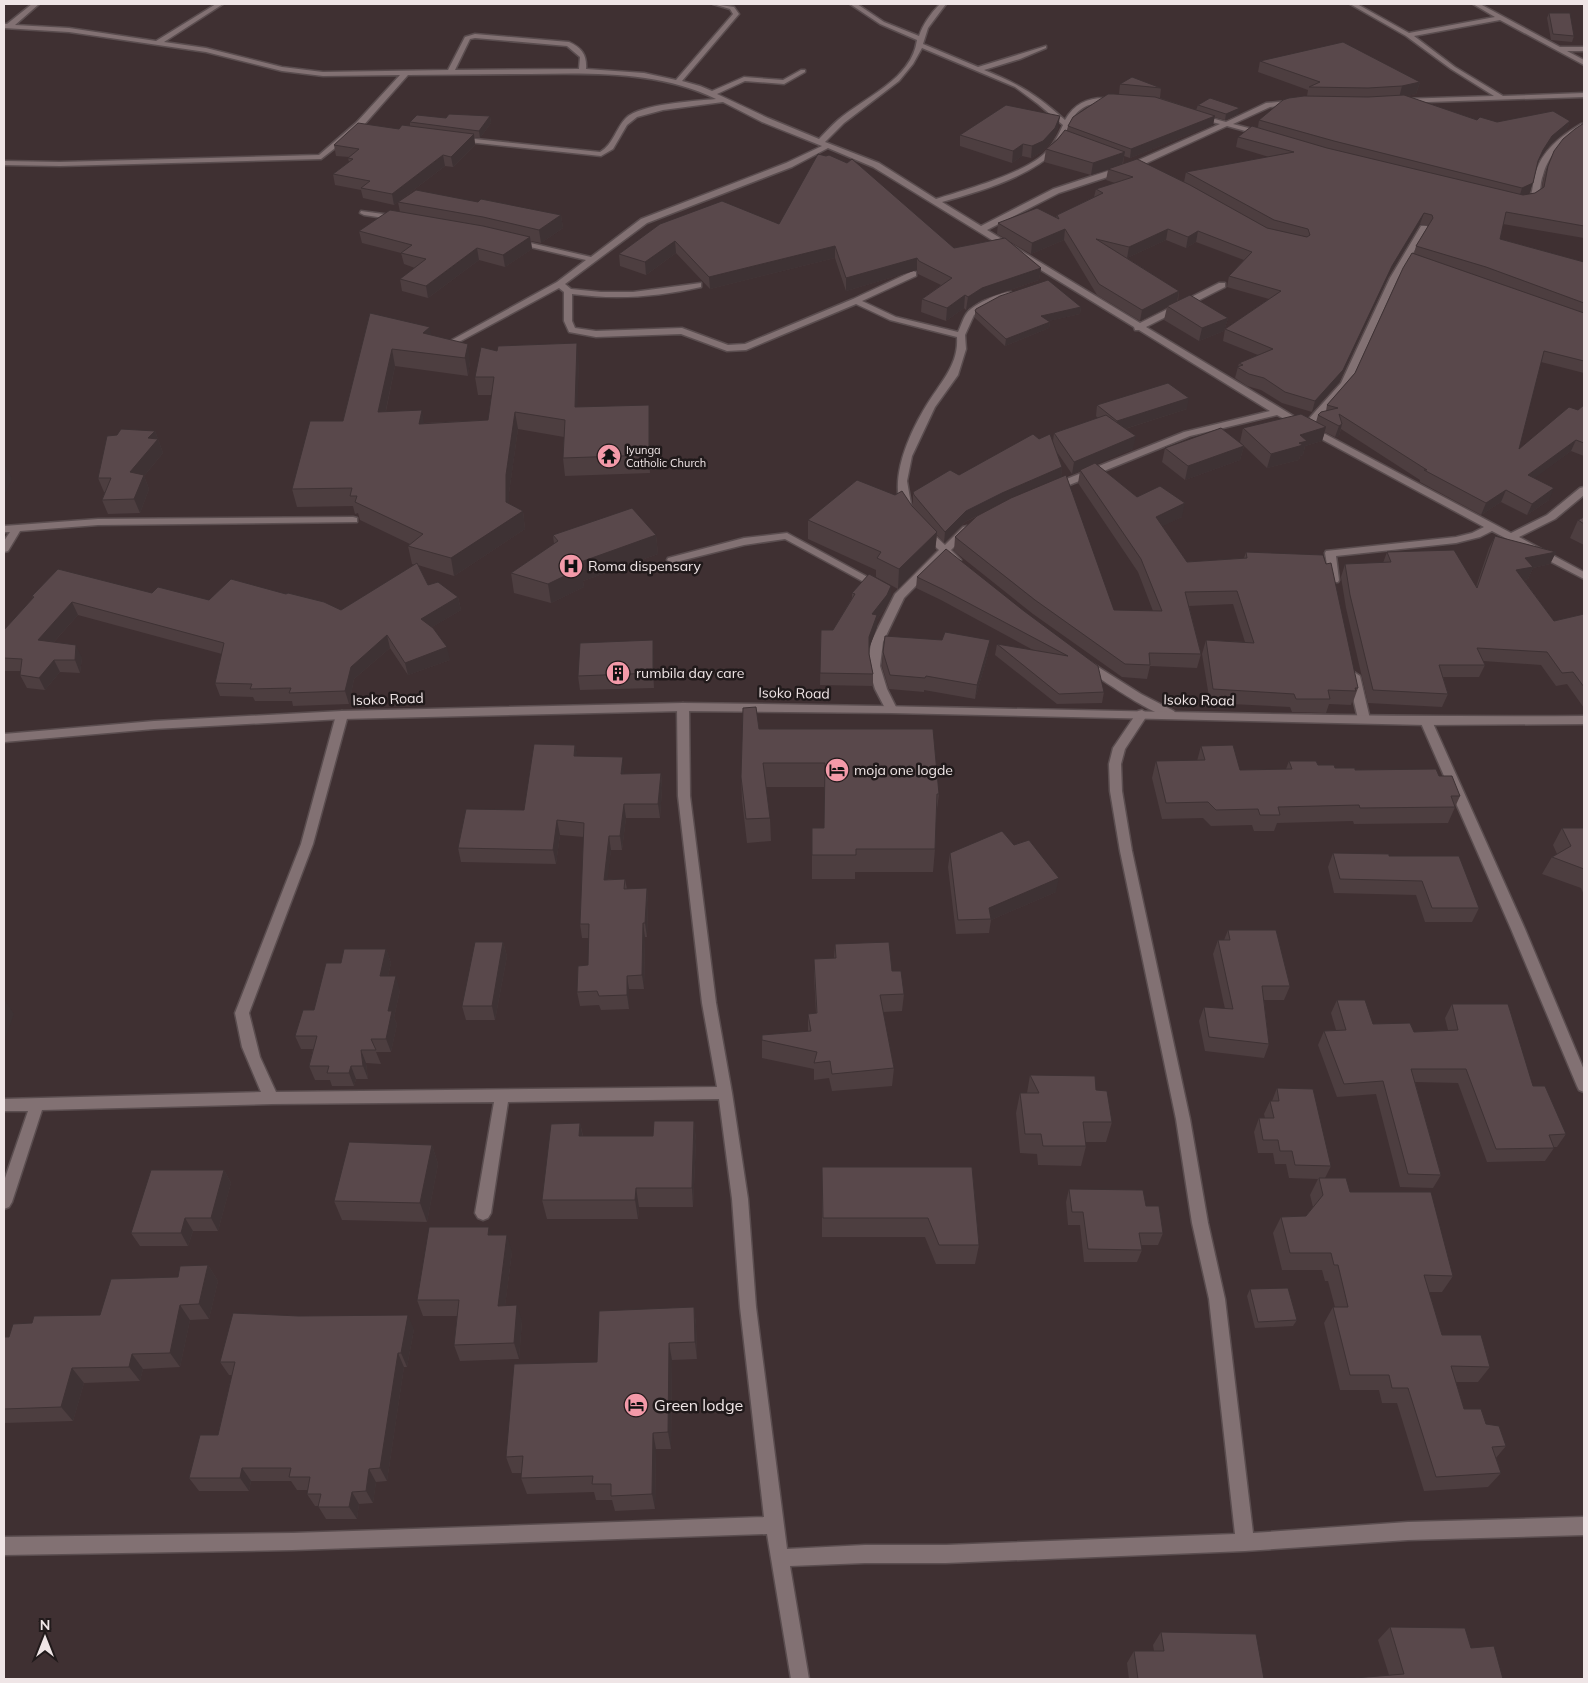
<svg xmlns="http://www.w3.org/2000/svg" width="1588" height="1683" font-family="Mulish,sans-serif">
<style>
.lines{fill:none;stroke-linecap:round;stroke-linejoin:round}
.minor-casing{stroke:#5a4d4f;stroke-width:3}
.tertiary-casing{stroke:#5a4d4f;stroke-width:3}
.minor{fill:#827173;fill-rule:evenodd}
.tertiary{fill:#827173;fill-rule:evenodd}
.wall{fill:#4d3e40;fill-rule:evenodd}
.shaded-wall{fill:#3e3234}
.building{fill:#59484b;stroke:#3e3234}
.labels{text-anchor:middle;stroke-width:5;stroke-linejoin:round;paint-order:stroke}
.far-poi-label{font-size:11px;fill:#efe5e6;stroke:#211a1b;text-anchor:start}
.poi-label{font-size:14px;fill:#efe5e6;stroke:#211a1b;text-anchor:start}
.street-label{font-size:14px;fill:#efe5e6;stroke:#211a1b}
.near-poi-label{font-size:16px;fill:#efe5e6;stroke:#211a1b;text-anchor:start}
</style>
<rect width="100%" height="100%" fill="#3f3032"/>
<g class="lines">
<g class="minor-casing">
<g id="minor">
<path d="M32 4H39L15 25 69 28 156 41 216 4H223L164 42 206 48 282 67 323 72 448 70 465 37 475 34 569 42C582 48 587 55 586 69L644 73 676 80 733 14 730 9 713 4 734 7 739 14 682 81 700 86 712 91 744 77 783 80 801 70H805V72L784 84 745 81 717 94 768 118 819 139C825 133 831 126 838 120 865 97 912 79 917 40L880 24 850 4H857L884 22 919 36C923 24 931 13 940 4H946L928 28 923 44 978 67 1046 46V48L1020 59 984 70C1019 84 1037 95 1065 120 1074 104 1087 98 1104 98 1110 97 1115 96 1120 99 1109 106 1093 99 1080 110 1068 119 1067 138 1057 149 1031 177 978 192 942 202L981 226 1053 189 1132 163 1220 124 1196 118V114L1226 122 1266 103 1299 100 1300 102 1296 104 1270 107 1233 124 1264 132V136L1227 126 1138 167 1059 193 987 230 1140 323 1219 283H1225V287L1146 327 1305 423 1341 383 1390 278 1421 226H1427L1428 228 1398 278 1350 384 1312 427 1511 533 1547 515 1580 488 1584 487V495L1555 519 1519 537 1584 572V579L1492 531 1480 537 1456 543 1336 556 1339 580 1338 582H1330L1325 553 1326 551 1456 537 1472 533 1484 527 1277 415 1190 436 1057 490H1049V486L1184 432 1270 411 1139 330H1135L1134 327 873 167 828 148 792 167 647 223 565 284 571 289 601 292H633L701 283V287C658 297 616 300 572 294V321L575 328 596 331 682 328 728 345 745 344 853 299 913 271 916 272V276L862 301 896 317 958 332C961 326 963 318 967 313 972 305 1002 291 1011 292V296L980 310 974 315 965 335 966 349 958 375 935 407 912 456 907 481 912 510 907 513 903 512C888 480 909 434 926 406 940 383 959 365 957 337L890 320 856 304 746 350 727 351 681 334 596 337 569 332 564 321V292L559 288 457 343H451L450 341 557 282 586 260 513 243V239L591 257 641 219 786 163 822 146 762 122 723 102 663 110 637 117 627 125 613 149 601 156 459 141H456V137L600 152C613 145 616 128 626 118 640 104 695 101 716 99 659 71 592 73 530 74 489 74 448 75 408 75L362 127 321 159 60 166 4 165V161L60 162 319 155 356 123 400 75 323 76 282 71 206 52 69 32 4 28V24H7ZM475 38 567 46 580 57 579 69 455 70 470 39ZM922 48 1015 87 1038 104 1063 125C1058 136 1053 146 1044 154 1022 174 965 190 936 199L879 163 825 142 844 123 899 81 913 64Z"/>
<path d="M1350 4H1357L1409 33 1495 17 1473 4H1480L1560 47H1584V51H1567L1584 60V65L1500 20 1414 36 1455 67 1503 96 1584 93V97L1398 103V99H1401L1494 96 1451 69 1406 36Z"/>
<path d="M1581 124H1584V129C1565 139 1549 153 1543 175 1540 182 1541 190 1538 198L1528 204H1522V200L1531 195C1533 188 1533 182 1535 175 1541 151 1561 136 1581 124Z"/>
<path d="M361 211 398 216 402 218 398 220 364 215 360 213Z"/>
<path d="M353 517 357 518V522L98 525 20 531 8 551 4 552V541L10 532H4V526L98 519Z"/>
<path d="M967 526 972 529 951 550 961 560 960 562H952L945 556 904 598 883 642 880 666 887 689 897 709 895 712H887L875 689 868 666 871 642 895 594 939 550 921 534 920 532 921 530H929L945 545 963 527Z"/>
<path d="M787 533 884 586 883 588H875L785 539 744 545 672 563 667 560 668 558 744 538Z"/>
<path d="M1087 660 1141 694 1174 711 1176 714 1174 717C1160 721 1098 677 1083 667L1081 664Z"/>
<path d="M1354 672 1360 676 1370 719 1364 723 1358 719 1348 676Z"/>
<path d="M683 703 689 707 690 796 716 1003 732 1093 748 1199 756 1307 787 1549 865 1545H946L1235 1534 1209 1299 1192 1223 1176 1119 1120 851 1110 791 1109 764 1113 748 1138 711 1142 710 1148 714 1125 749 1121 764 1122 791 1132 851 1190 1119 1208 1223 1225 1299 1253 1533 1408 1522 1584 1517V1535L1408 1540 1245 1551 946 1563H865L790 1566 809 1679H791L767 1534 293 1550 4 1555V1537L293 1533 764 1517 740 1307 732 1199 719 1099 508 1102 491 1213 488 1218 483 1220 478 1218 475 1213 494 1102 272 1104 42 1110 12 1202 9 1207 4 1209V1181L28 1111H4V1099L261 1092 242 1047 235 1013 301 844 336 715 342 711 348 715 313 844 249 1013 260 1057 276 1092 717 1087 702 1003 678 796 677 707Z"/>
<path d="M1426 717 1432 721 1525 929 1584 1070V1092L1579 1090 1577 1086 1511 929 1420 721Z"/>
</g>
</g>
<g class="tertiary-casing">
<path id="tertiary" d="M683 703C983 706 1284 718 1584 716V724L1426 725 891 713 683 711 342 719 154 729 4 742V734L154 721 342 711Z"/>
</g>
<use href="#minor" class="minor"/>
<use href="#tertiary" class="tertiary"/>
</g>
<g class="wall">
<path d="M1549 13 1574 36 1572 42 1551 40 1547 18Z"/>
<path d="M1260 61 1420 82 1416 94 1407 96 1477 120 1497 122 1570 121 1566 131 1549 146 1539 160 1529 194H1528L1535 193 1542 188 1544 176 1548 166 1584 123V238L1503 224 1500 239 1584 262V373L1541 362 1519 449 1578 410 1584 405V456L1571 451 1534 478 1549 500 1527 515 1501 502 1481 515 1420 482V480L1341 429 1339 436 1335 437 1325 432 1322 441 1305 446 1303 455 1300 456 1299 460 1267 468 1244 446 1240 460 1185 480 1162 462 1165 448 1243 445 1240 442 1243 428 1316 422 1318 415 1326 411 1327 405 1355 373 1414 254 1416 246 1428 226 1420 224 1388 277 1339 382 1312 412 1282 403 1261 390 1247 386 1235 378 1239 363 1258 355 1223 341 1225 329 1269 299 1227 287 1229 276 1244 260 1196 242 1186 248 1166 240 1127 258 1179 291 1178 301 1228 318 1224 331 1199 341 1164 320 1167 307 1140 321 1097 295 1064 240 1031 254 1007 240 1041 268 1039 280 981 300 966 310 964 308 946 321 921 312 922 299 941 285 918 274 917 270 846 291 835 258 710 289 676 253 646 275 620 266 619 254 660 224H779L954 248 1004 238 997 234 998 223 1056 218 1057 215 1094 197 1096 189 1115 183 1106 180 1108 170 1091 175 1044 162 1046 149 1067 130 1068 126 1119 94 1120 84 1161 88 1160 98 1196 110 1198 105 1238 114 1225 120 1214 117 1213 125 1130 158 1124 156 1123 164 1184 182 1186 172 1269 157 1236 147 1238 137 1258 127 1259 120 1307 96 1308 90 1258 72Z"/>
<path d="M490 116 491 123 480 138 474 137 475 145 453 167 445 166 394 205 363 198 361 190 335 185 333 174 349 162 348 158 349 157 336 156 334 145 410 126V122L446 118Z"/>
<path d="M1058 128 1053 140 1042 152 1031 158 1022 156 1012 163 960 146V135Z"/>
<path d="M398 202H478L561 215 563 228 541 243 531 241 532 249 505 267 479 260 428 298 402 291 400 279 415 268 404 264 401 253 362 243 359 231 400 212Z"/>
<path d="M1081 307 1080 314 1048 321 1050 322 1049 328 1005 346 975 318V311Z"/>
<path d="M370 313 431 335 470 361 468 376 395 366 386 411 424 423 488 420 492 395H478L475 377 497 351 579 360 577 407 650 422V473L565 476 563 458 564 437 518 429 509 493V504L523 511 525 529 454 576 418 565 428 585 458 597 461 610 432 627 450 660 408 675 390 648 354 679 349 704 293 706 292 701H255L253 697 220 696 215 683 222 654 78 615 54 642 82 658 80 673 60 672 45 690 27 688 20 675 21 671H4V630L33 598 32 596 152 593 209 600 341 610 415 565 412 564 408 546 410 544 360 520 358 513 355 514 353 506 297 507 292 489 343 421Z"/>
<path d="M1097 405 1187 409 1125 429 1133 449 1096 464 1137 497 1182 517 1162 526 1187 562 1244 558 1246 552 1358 688 1353 702H1352L1351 705 1329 704 1326 713 1292 712 1290 707 1210 703 1202 654 1206 640 1245 642 1233 604 1189 606 1201 654 1197 668 1150 666 1147 679 1122 677 1033 614 954 551 955 537 976 517 965 522 944 543 937 535 935 551 898 589 876 577V570L808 539V520L913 506V492L959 475 1039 439 1053 441 1054 433 1098 418 1096 416ZM1057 452 1072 474 1080 471 1078 483 1138 572 1153 611 1114 610 1061 478 1062 467Z"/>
<path d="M155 431 163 453 144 476 149 489 140 513 108 514 102 500 105 492H104L98 478Z"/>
<path d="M1584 517V545L1570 538 1578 520Z"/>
<path d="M553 535H656L658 554 583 581 584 587 551 603 514 593 511 573 554 544Z"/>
<path d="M1495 536 1556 552 1550 564 1533 568 1528 579 1524 580 1554 621 1584 614V708L1567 684 1556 686 1541 665 1483 661 1485 665 1479 677H1443L1448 694 1442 707 1368 703 1346 608 1341 577 1345 564 1383 563 1387 552 1476 587 1489 548Z"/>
<path d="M917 577 1024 611 1104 692 1102 703 1057 704 995 655 997 644 1035 651 941 600 916 588Z"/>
<path d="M891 586V598L886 607 877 619V627L869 648V654L873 674V686L820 685 821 630H833L852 598V593Z"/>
<path d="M883 652 988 654 975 699 924 690V692L889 689 882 666Z"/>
<path d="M654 655V688L580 690 578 676Z"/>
<path d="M759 729 939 794 936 817 935 849 933 872H855V879H812V828H824V787H766L770 818 771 841 747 843 742 800 741 777Z"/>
<path d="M575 745 577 756 624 772V774L661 773 662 788 660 818H626L622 850H611L607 879H625L627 889 647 888 648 903 647 937H645L644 989H629V1009L601 1010 599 1005 580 1006 577 992 588 965 589 938H582L580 924 584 837 560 835 556 864 461 862 458 848 524 810Z"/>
<path d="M1201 746 1240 770 1286 769 1289 761 1318 765 1335 768 1439 776 1460 796 1448 823 1354 824 1353 821 1277 823 1274 831H1254L1252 825 1211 826 1203 818 1162 819 1152 778 1156 761H1197Z"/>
<path d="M1562 828H1584V895L1581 888 1542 874 1552 857 1557 854 1553 845Z"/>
<path d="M1014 845 1056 892 991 920 989 933 956 934 948 867 950 853Z"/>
<path d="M1333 853 1389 856 1479 908 1472 922H1425L1416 895 1334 893 1328 867Z"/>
<path d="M1228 930 1290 986 1284 1000H1264L1269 1044 1264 1058 1205 1051 1199 1021 1204 1007 1225 1009 1213 954 1218 940H1224Z"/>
<path d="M503 942 507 956 495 1020H466L462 1006Z"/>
<path d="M835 944 892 971 904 994 902 1011 883 1012 894 1068 892 1086 832 1091 829 1078 814 1080V1069L762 1058V1040L808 1031V1014L816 1013 814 976V959L834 958Z"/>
<path d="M386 949 391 963 388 976 400 990 394 1018 397 1024 391 1052H376L381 1064 366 1063 368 1079H356L354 1086H332L330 1080H315L309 1066 313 1049H301L295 1036 314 1010 341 963Z"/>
<path d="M1337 1000 1373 1024 1414 1032 1448 1030 1445 1018 1452 1004 1533 1086 1566 1134 1557 1147H1554V1148L1545 1161 1487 1162 1458 1083 1415 1082 1441 1175 1433 1188 1400 1187 1376 1094 1337 1097 1318 1045 1324 1031 1336 1030 1331 1013Z"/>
<path d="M1030 1075 1096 1090 1112 1122 1106 1142H1085L1086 1146 1081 1166 1038 1165 1037 1154 1020 1153 1016 1113 1020 1093H1027Z"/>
<path d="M1277 1088 1331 1166 1325 1178 1350 1192 1453 1276 1442 1292H1429L1442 1335 1490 1367 1478 1382H1456L1464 1409 1486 1424 1506 1446 1496 1458 1501 1473 1488 1487 1424 1491 1397 1403H1382L1379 1390H1340L1324 1323 1333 1307H1335L1328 1281H1325L1322 1270H1282L1273 1233 1281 1217 1306 1216 1313 1207 1310 1195 1318 1179 1289 1178 1286 1164H1275L1273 1153H1258L1254 1132 1259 1118H1265L1264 1114 1270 1101H1272Z"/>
<path d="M694 1121 696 1141 693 1207H639L638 1219H547L542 1200 580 1123 583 1136H653Z"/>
<path d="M432 1145 438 1164 427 1222 342 1220 334 1201Z"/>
<path d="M822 1167H972L979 1245 975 1264H936L925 1237H822Z"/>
<path d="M224 1170 231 1183 218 1231H193L188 1246H140L131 1233Z"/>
<path d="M1069 1189 1146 1206 1163 1233 1158 1245H1141L1142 1250 1137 1262H1084L1080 1225H1068L1066 1202Z"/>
<path d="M491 1235 512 1252 505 1306 522 1321 519 1359 460 1361 454 1345 457 1316H423L417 1300Z"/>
<path d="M208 1265 218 1281 209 1319 190 1320 180 1367 143 1369 140 1381 84 1383 73 1421 4 1423V1337H9L32 1323 100 1315 178 1277Z"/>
<path d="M1250 1289 1297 1320 1293 1326 1255 1328 1247 1296Z"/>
<path d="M694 1307 696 1325 697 1359 672 1360 671 1449H656L655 1509 615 1511 612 1500H596L594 1492 527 1494 521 1478V1473H512L506 1457 597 1362Z"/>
<path d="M414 1329 407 1367H404L387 1481 376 1482 373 1503 359 1504 357 1519H326L318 1506H315L307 1494 308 1490H297L291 1481H251L249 1491H199L189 1478 218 1435 232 1375H229L220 1362Z"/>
<path d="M1390 1627 1471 1648 1503 1679 1389 1675 1378 1640Z"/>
<path d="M1161 1632 1264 1679H1129L1127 1663 1134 1651H1154L1153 1645Z"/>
</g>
<g class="shaded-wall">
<path d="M1420 82 1416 94 1399 98 1402 86Z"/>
<path d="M1240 108 1238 114 1225 120 1226 114Z"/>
<path d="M490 116 491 123 480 138 479 131Z"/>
<path d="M1060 116 1058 128 1053 140 1042 152 1031 158 1032 146Z"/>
<path d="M1215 116 1213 125 1130 158 1131 149Z"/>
<path d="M1570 121 1566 131 1549 146 1539 160 1534 171 1543 150 1552 136Z"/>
<path d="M474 134 475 145 453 167 451 157Z"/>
<path d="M1023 144 1022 156 1012 163 1013 151Z"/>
<path d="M1125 152 1122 165 1091 175 1093 163Z"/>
<path d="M443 155 445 166 394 205 392 194Z"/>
<path d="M1533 183 1529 194 1519 198 1522 188Z"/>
<path d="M1424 213 1420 224 1388 277 1339 382 1312 412 1315 401 1392 266Z"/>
<path d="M561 215 563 228 541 243 539 230Z"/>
<path d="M1065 229 1064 240 1031 254 1032 243Z"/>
<path d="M1168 229 1166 240 1127 258 1129 247Z"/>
<path d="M1198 231 1196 242 1186 248 1188 237Z"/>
<path d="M530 237 532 249 505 267 503 255Z"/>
<path d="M675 241 676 253 646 275 645 262Z"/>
<path d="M835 246V258L710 289 709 277Z"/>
<path d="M477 248 479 260 428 298 426 286Z"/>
<path d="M917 258V270L846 291V278Z"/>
<path d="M1041 268 1039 280 981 300 966 310 968 297 982 288Z"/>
<path d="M1179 291 1177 302 1167 306V307L1140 321 1142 310Z"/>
<path d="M965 295 964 308 946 321 947 308Z"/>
<path d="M1081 307 1080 314 1040 323 1041 316Z"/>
<path d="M1228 318 1224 331 1199 341 1202 328Z"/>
<path d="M1050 322 1049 328 1005 346 1006 339Z"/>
<path d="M430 327 433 345 423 333Z"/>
<path d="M577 343 579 360 577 425 575 407Z"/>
<path d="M468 344 470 361 468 376 465 358Z"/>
<path d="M392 349 395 366 382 429 378 412Z"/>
<path d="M1189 398 1187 409 1115 432 1117 421Z"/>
<path d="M649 405 650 422V473L649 455Z"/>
<path d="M422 410 425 428 419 424Z"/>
<path d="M515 412 518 429 509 493V520L523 511 525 529 454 576 451 558 506 475Z"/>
<path d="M1342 424 1339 436 1335 437 1339 426Z"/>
<path d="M1326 427 1322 441 1305 446 1303 455 1300 456 1299 460 1267 468 1271 454 1300 435Z"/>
<path d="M155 431 163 453 144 476 149 489 140 513 134 499 130 472 148 438Z"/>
<path d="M1136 436 1133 449 1081 471 1080 470V471L1072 474 1074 462Z"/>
<path d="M1576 440 1571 451 1523 487 1528 475Z"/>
<path d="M1244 446 1240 460 1185 480 1188 466Z"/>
<path d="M5 464 12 479 4 497V467Z"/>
<path d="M1062 467 1061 479 1000 504 965 522 944 543 945 532 966 511 1002 493Z"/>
<path d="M1554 488 1549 500 1527 515 1532 504Z"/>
<path d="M1506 490 1501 502 1481 515 1486 503Z"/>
<path d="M1185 503 1182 517 1153 531 1156 517Z"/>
<path d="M937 532 935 551 898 589 899 569Z"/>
<path d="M656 535 658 554 583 581 584 587 551 603 548 584 575 564Z"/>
<path d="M1556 552 1550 564 1533 568 1528 579 1511 583 1516 570 1525 558Z"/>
<path d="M891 586V598L886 607 877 619V627L869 649V637L872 614Z"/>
<path d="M458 597 461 610 424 632 421 619Z"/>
<path d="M72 602 78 615 44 653 38 640Z"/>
<path d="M387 635 390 648 354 679 349 704 345 691 351 667Z"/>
<path d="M653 640 654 655V688L653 673Z"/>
<path d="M990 640 988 654 975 699 977 685Z"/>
<path d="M76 645 82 658 80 673 75 660Z"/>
<path d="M447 647 450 660 408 675 405 663Z"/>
<path d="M54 660 60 672 45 690 39 678Z"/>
<path d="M575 745 578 759 574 756Z"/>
<path d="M623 757 624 772 622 788 621 774Z"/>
<path d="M661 773 662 788 660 818 658 804Z"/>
<path d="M624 804 626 818 622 850 620 836Z"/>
<path d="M4 805 6 809 4 814Z"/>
<path d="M557 820 560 835 556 864 553 850Z"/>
<path d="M609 836 611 850 606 894 604 880Z"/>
<path d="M1059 878 1056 892 991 920 989 908Z"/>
<path d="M647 888 648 903 647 937 645 923Z"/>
<path d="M643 923 645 937 644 989 642 975Z"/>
<path d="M503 942 507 956 495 1020 492 1006Z"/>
<path d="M386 949 391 963 385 990 380 976Z"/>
<path d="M396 976 400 990 394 1018 397 1024 391 1052 386 1039 388 1011Z"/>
<path d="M627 976 629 989V1009L627 995Z"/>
<path d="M4 999 14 1014 4 1042Z"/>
<path d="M361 1050 366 1063 368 1079 363 1066Z"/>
<path d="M351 1066 356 1079 354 1086 349 1073Z"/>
<path d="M694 1121 696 1141 693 1207 692 1188Z"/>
<path d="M580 1123 584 1143 579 1136Z"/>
<path d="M432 1145 438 1164 427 1222 420 1203Z"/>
<path d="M224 1170 231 1183 218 1231 211 1218Z"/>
<path d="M636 1188 639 1207 638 1219 635 1200Z"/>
<path d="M185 1218 193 1231 188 1246 181 1233Z"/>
<path d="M489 1227 494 1244 488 1235Z"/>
<path d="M507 1235 512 1252 503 1322 498 1306Z"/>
<path d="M208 1265 218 1281 209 1319 199 1304Z"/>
<path d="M180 1305 190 1320 180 1367 170 1353Z"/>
<path d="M517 1305 522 1321 519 1359 514 1343Z"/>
<path d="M694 1307 696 1325 697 1359 695 1342Z"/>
<path d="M408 1315 414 1329 407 1367 401 1353Z"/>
<path d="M669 1343 672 1360 671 1449 668 1432Z"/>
<path d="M398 1353 404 1367 387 1481 380 1468Z"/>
<path d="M132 1354 143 1369 140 1381 129 1367Z"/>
<path d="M72 1368 84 1383 73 1421 61 1407Z"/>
<path d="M653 1433 656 1449 655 1509 652 1494Z"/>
<path d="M242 1468 251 1481 249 1491 240 1478Z"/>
<path d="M369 1469 376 1482 373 1503 366 1491Z"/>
<path d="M352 1492 359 1504 357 1519 349 1507Z"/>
</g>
<g class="building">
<path d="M1549 13H1570L1574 36 1553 34Z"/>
<path d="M1343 42 1420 82 1402 86 1368 88 1309 87 1320 82 1260 61Z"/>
<path d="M1132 77 1161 88 1120 84Z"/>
<path d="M1108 94H1114L1155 97 1215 116 1131 149 1068 126 1073 117Z"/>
<path d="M1404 95 1477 120 1480 117 1497 122 1553 111 1570 121 1552 136 1543 150 1538 161 1533 183 1522 188 1334 141 1259 120 1283 100 1289 98 1304 96 1368 97Z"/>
<path d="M1210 98 1240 108 1226 114 1198 105Z"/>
<path d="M1006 105 1060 116 1055 128 1043 141 1032 146 1023 144 1013 151 960 135Z"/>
<path d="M449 114 490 116 479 131 410 122 417 115 446 118Z"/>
<path d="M358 123 399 129 402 125 474 134 451 157 443 155 392 194 361 188 370 181 333 174 353 159 348 158 359 149 334 145Z"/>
<path d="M1584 123V226L1506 212 1500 239 1584 262V303L1486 267 1416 246 1433 218 1432 215 1424 213 1392 266 1343 370 1315 401 1285 392 1264 378 1249 374 1237 367 1243 365 1239 363 1273 349 1225 329 1281 291 1229 276 1252 252 1198 231 1188 237 1168 229 1129 247 1096 239 1179 291 1142 310 1099 284 1065 229 1032 243 998 223 1037 208 1059 219 1057 215 1103 193 1096 189 1133 177 1108 169 1137 159 1190 185 1267 228 1307 237 1310 235 1308 229 1274 220 1186 172 1294 152 1238 137 1252 126 1327 148 1523 195 1535 193 1544 187 1548 166 1554 151 1563 139 1575 129Z"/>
<path d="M1065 130 1125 152 1093 163 1046 149 1057 140Z"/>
<path d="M818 154 826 156 829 155 847 163 852 159 954 248 1005 238 1041 268 982 288 968 297 965 295 947 308 922 299 952 278 919 261 917 258 846 278 835 246 709 277 675 241 645 262 619 254 660 224 722 201 779 224Z"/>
<path d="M416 190 478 202 481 199 561 215 539 230 483 217 398 202Z"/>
<path d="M390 210 483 226 530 237 503 255 477 248 426 286 400 279 426 259 401 253 412 245 359 231Z"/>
<path d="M1412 253 1584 313V361L1544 351 1519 449 1569 407 1578 410 1584 405V443L1576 440 1528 475 1554 488 1532 504 1506 490 1486 503 1424 470H1427L1339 414 1342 424 1339 426 1318 415 1321 412 1338 408 1327 405 1355 373 1403 268Z"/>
<path d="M1048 280 1081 307 1041 316 1050 322 1006 339 975 311 976 309 1000 296Z"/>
<path d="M1190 295 1228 318 1202 328 1167 306Z"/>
<path d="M370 313 430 327 423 333 468 344 465 358 392 349 378 412 422 410 419 424 488 420 494 377H475L481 347 497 351 498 346 577 343 575 407 649 405V455L563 458 565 420 515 412 506 475V502L523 511 451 558 408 546 423 534 355 502 357 496H350L352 488 292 489 310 421H343Z"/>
<path d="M1168 383 1189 398 1117 421 1097 405Z"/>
<path d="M1301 414 1326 427 1300 435 1307 441 1299 443 1303 445 1271 454 1243 428Z"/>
<path d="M1106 415 1136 436 1074 462 1054 433Z"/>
<path d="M1221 428 1244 446 1188 466 1165 448Z"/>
<path d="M121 429 155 431 148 438 158 439 130 472 144 475 134 499 102 500 111 478H98L107 436 117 435Z"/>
<path d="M1033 434 1039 439 1050 434 1062 467 1002 493 966 511 945 532 914 495 913 492 950 470 959 475Z"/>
<path d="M1095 463 1137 497 1160 486 1185 503 1156 517 1187 562 1247 558 1246 552 1323 555 1326 564 1331 563 1358 688H1355L1356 691 1328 690 1330 699H1296L1294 694 1213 689 1206 640 1254 643 1237 591 1185 592 1201 654 1149 653 1150 665 1125 664 1035 600 955 537 977 516 1011 498 1066 475 1114 610 1162 611 1141 559 1080 470Z"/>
<path d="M857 480 895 495 902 491 912 506 937 532 899 569 877 558 881 552 808 520Z"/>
<path d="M632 508 656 535 575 564 581 568 548 584 511 573 558 541 553 535Z"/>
<path d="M1584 517V524L1578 520Z"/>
<path d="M1495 536 1556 552 1525 558 1533 567 1516 570 1554 621 1584 614V687L1573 672 1562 673 1547 652 1477 648 1485 665H1439L1448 694 1373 690 1350 595 1345 564 1391 562 1387 552 1454 550 1477 588Z"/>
<path d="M946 549 1024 611 1098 666 1104 692 1059 694 997 644 1068 656 942 589 917 577Z"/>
<path d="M417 563 428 585 438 582 458 597 421 619 433 628 447 647 405 663 387 635 351 667 345 691 289 693 291 688 250 689 252 684 215 683 224 643 72 602 38 640 76 645 75 660H54L39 678 20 675 22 659 4 658V630L34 597 32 596 58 569 152 593 158 587 209 600 231 579 286 594 288 593 324 602 341 610Z"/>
<path d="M869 574 891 586 887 595 872 614 877 615 869 637V654L873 674 820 673 821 630H833L855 594 852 593Z"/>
<path d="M945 632 990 640 977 685 926 676 925 678 890 675 883 652 885 636 942 640Z"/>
<path d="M653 640V673L578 676 580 643Z"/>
<path d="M756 707 759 729H933L939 794H937L935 849H856V855H812V828H824L825 763H763L770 818 746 819 741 777 743 708Z"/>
<path d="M534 744 575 745 574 756 623 757 621 774 661 773 658 804H624L620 836H609L604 880 625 879 624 889 647 888 645 923H643L642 975 627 976V995L599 996 597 991 577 992 578 966 588 965 589 924H580L584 823 557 820 553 850 458 848 466 809 524 810Z"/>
<path d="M1233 745 1240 770 1292 769 1289 761H1316L1318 765H1334L1335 768H1355V770L1436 769 1439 776H1452L1460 796H1451L1455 807 1360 808 1359 805 1278 807 1280 815H1260L1258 809 1216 810 1208 802 1166 803 1156 761 1205 760 1201 746Z"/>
<path d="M1562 828H1584V869L1552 857 1571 846Z"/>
<path d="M1002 831 1014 845 1029 840 1059 878 989 908 991 919 958 920 950 853Z"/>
<path d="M1333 853 1389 854V856H1459L1479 908H1432L1422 881 1340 879Z"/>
<path d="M1228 930H1276L1290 986H1262L1269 1044 1209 1037 1204 1007 1233 1009 1218 940H1230Z"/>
<path d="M475 942H503L492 1006H462Z"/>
<path d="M889 942 892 971H901L904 994 880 995 894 1068 832 1074 830 1061 814 1063 817 1052 762 1040V1035L811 1031 808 1014 817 1013 814 959 836 958 835 944Z"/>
<path d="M344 949H386L380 976H396L388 1011H392L386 1039H371L376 1050H361L363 1066H351L349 1073H327L329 1066H309L317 1036H295L303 1010H314L326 963H341Z"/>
<path d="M1337 1000H1365L1373 1024 1410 1023 1414 1032 1458 1030 1452 1004H1508L1533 1086H1545L1566 1134 1549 1135 1554 1148 1496 1149 1466 1069H1411L1441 1175 1408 1174 1383 1081 1344 1084 1324 1031 1346 1030Z"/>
<path d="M1030 1075 1095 1076 1096 1090 1107 1091 1112 1122H1083L1086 1146H1043L1041 1134H1025L1020 1093H1039Z"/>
<path d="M1277 1088 1313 1089 1331 1166 1295 1165 1292 1151H1280L1278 1140H1263L1259 1118H1274L1270 1101H1279Z"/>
<path d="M654 1121H694L692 1188H636L635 1200H542L551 1124 580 1123 579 1136H653Z"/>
<path d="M349 1142 432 1145 420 1203 334 1201Z"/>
<path d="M822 1167H972L979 1245H939L928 1218H823Z"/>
<path d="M151 1170H224L211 1218H185L181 1233H131Z"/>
<path d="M1319 1178H1346L1350 1192H1431L1453 1276 1424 1275 1442 1335H1481L1490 1367 1451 1366 1464 1409H1481L1486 1424 1499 1426 1506 1446 1492 1447 1501 1473 1436 1477 1408 1388H1392L1389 1375H1350L1333 1307H1348L1338 1265H1334L1331 1253H1290L1281 1217 1306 1216 1323 1195Z"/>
<path d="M1069 1189 1143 1190 1146 1206H1159L1163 1233H1139L1142 1250 1088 1249 1083 1212H1072Z"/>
<path d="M429 1227H489L488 1235H507L498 1306 517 1305 514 1343 454 1345 459 1300H417Z"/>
<path d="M208 1265 199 1304 180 1305 170 1353 132 1354 129 1367 72 1368 61 1407 4 1409V1337H9L13 1324 32 1323 34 1316 100 1315 111 1279 178 1277 180 1266Z"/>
<path d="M1288 1288 1297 1320 1258 1322 1250 1289Z"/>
<path d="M694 1307 695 1342 669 1343 668 1432 653 1433 652 1494 611 1496V1484H592L593 1476 521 1478 523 1456 506 1457 514 1364 597 1362 599 1311Z"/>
<path d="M233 1313 299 1316 408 1315 401 1353H398L380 1468 369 1469 366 1491 352 1492 349 1507H318L321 1494H307L310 1477H289L291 1468H242L240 1478H189L200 1435H218L235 1362H220Z"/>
<path d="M1390 1627 1465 1628 1471 1648 1494 1646 1503 1679H1342L1404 1674Z"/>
<path d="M1161 1632 1256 1634 1264 1679H1138L1134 1651H1164Z"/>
</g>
<defs>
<g id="temple-disc" transform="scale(1.25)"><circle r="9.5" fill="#f39aa9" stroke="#211a1b"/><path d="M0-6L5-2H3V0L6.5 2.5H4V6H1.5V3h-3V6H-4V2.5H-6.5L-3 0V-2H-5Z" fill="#111"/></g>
<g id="hospital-disc" transform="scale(1.25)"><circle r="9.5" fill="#f39aa9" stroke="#211a1b"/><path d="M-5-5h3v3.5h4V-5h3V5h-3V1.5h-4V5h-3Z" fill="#111"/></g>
<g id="building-disc" transform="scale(1.25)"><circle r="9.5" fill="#f39aa9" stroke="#211a1b"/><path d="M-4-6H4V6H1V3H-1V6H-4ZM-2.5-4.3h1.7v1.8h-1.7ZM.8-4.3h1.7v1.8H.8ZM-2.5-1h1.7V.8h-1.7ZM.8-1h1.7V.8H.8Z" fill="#111"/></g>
<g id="hotel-disc" transform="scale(1.25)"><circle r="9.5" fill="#f39aa9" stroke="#211a1b"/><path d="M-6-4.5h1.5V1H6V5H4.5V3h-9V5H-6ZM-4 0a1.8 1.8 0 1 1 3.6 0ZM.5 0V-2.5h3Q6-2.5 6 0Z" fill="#111"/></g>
</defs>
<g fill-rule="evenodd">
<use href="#temple-disc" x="609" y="456"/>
<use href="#hospital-disc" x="571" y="566"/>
<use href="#building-disc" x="618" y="673"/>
<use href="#hotel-disc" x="837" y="770"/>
<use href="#hotel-disc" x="636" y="1405"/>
</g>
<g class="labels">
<g class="far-poi-label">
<text x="626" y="454">Iyunga<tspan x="626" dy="13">Catholic Church</tspan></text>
</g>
<g class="poi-label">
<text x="588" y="571">Roma dispensary</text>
<text x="636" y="678">rumbila day care</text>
<text x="854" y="775">moja one logde</text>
</g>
<g class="street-label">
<text transform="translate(794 693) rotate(1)" y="5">Isoko Road</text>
<text transform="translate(388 699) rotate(-2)" y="5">Isoko Road</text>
<text transform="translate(1199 700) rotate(1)" y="5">Isoko Road</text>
</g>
<g class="near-poi-label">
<text x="654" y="1411">Green lodge</text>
</g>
</g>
<rect width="1588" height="1683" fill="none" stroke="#efe5e6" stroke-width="10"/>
<g transform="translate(45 1638)" stroke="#211a1b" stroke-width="4" paint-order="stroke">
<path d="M0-4L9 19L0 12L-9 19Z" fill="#efe5e6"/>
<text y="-8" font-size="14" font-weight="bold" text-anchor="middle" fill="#efe5e6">N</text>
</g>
</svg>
